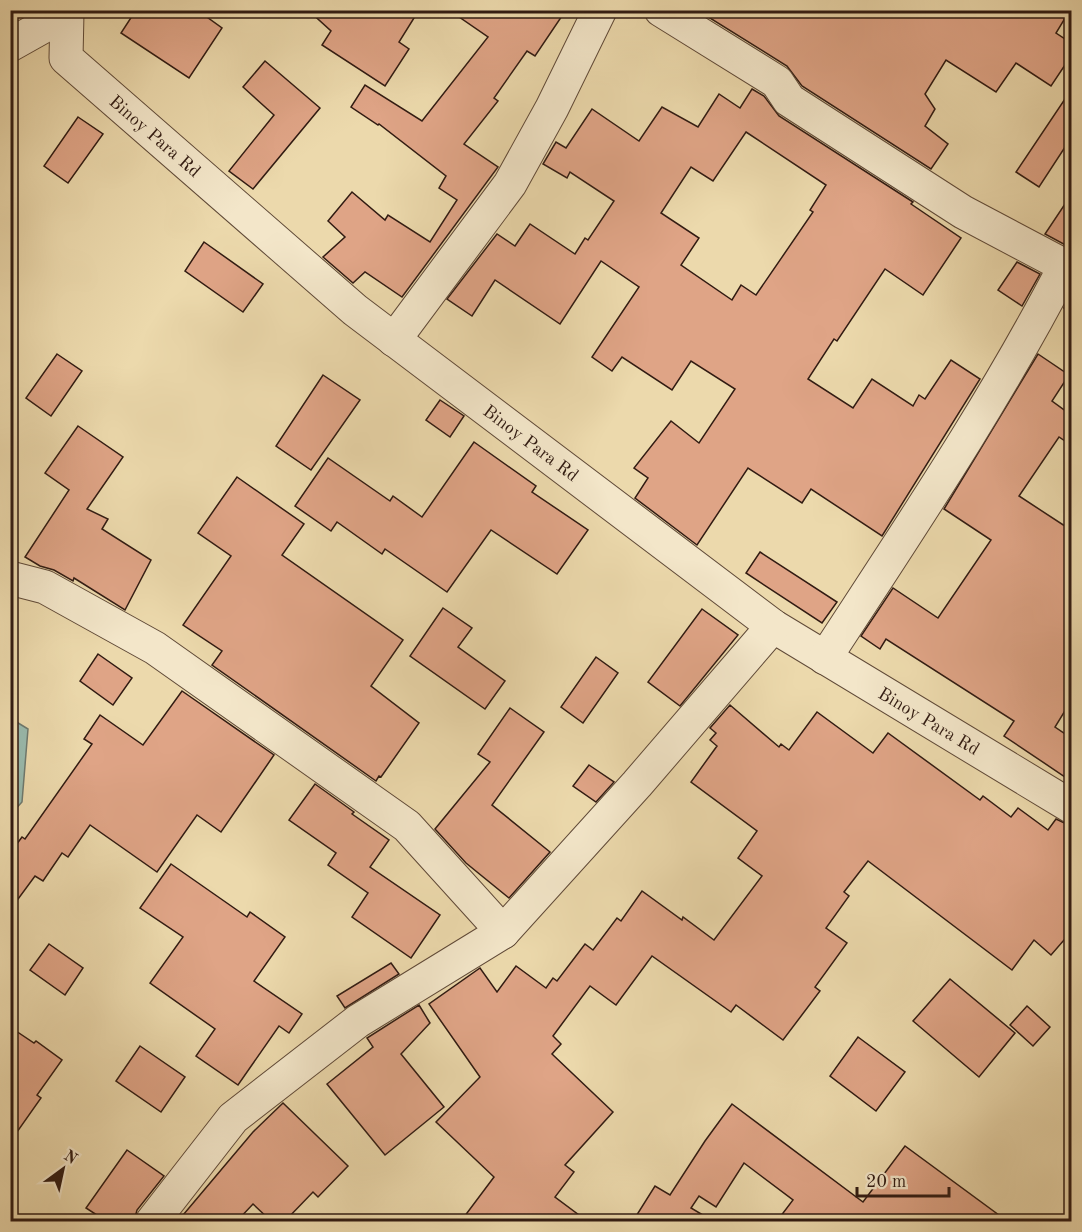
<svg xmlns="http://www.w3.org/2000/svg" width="1082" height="1232" font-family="'Old Standard TT',serif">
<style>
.water{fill:#99baad;stroke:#6f7a6f;stroke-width:1.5}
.building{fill:#dfa486;stroke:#311b12;stroke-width:1.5;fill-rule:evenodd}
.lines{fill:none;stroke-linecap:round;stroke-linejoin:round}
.minor-casing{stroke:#604a38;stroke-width:35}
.minor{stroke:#f3e6c9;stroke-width:33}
.labels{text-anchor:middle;stroke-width:6;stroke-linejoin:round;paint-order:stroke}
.street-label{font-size:18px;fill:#311b12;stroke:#f3e6c9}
</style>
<rect width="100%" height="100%" fill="#ecd9ac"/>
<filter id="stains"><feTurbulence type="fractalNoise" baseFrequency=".00333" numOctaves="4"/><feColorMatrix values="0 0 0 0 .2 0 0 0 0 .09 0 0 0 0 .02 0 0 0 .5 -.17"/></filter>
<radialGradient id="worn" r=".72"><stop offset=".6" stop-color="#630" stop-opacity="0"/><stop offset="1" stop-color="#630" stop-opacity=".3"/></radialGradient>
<path class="water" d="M10 718 28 729 22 802 11 814Z"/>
<g class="building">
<path d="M136 10H197L222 28 189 78 121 33Z"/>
<path d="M308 10H419L399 42 409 49 385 86 322 45 331 31Z"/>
<path d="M449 10H566L535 56 527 51 494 98 498 101 464 144 498 167 402 297 365 272 353 283 323 257 345 237 328 221 352 192 385 220 388 215 430 242 457 200 439 188 446 176 379 124 378 125 351 107 365 85 422 121 488 37Z"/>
<path d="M697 10H1070L1056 33 1071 43V56L1051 86 1016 63 996 92 946 60 925 94 935 109 925 126 948 144 931 169 802 86 787 66Z"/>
<path d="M265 61 320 108 253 189 229 171 274 115 243 87Z"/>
<path d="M752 89 764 96 779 116 913 202 911 204 961 238 923 295 885 269 837 341 834 339 808 379 853 408 872 379 913 406 919 395 925 399 951 360 980 379 882 536 811 489 802 503 748 468 697 545 635 498 648 478 634 468 671 421 699 443 735 389 691 361 672 390 622 357 612 371 592 357 639 287 601 261 560 324 495 280 472 316 447 299 497 234 515 246 530 224 575 254 585 238 588 240 614 201 570 172 567 178 543 164 556 142 566 148 592 109 639 141 662 107 698 127 719 94 740 108ZM746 132 826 185 810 210 813 212 756 295 741 285 732 300 681 265 699 238 661 213 691 167 713 181Z"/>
<path d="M1071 90V138L1039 187 1016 172Z"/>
<path d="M78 117 103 134 68 183 44 166Z"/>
<path d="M1071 195V248L1045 234Z"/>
<path d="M204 242 263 284 243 312 185 271Z"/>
<path d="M1017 262 1040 274 1022 306 998 290Z"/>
<path d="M1071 294V313L1064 308Z"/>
<path d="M57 354 82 371 51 416 26 398Z"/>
<path d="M1038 354 1069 375 1052 401 1071 415V445L1059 437 1019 496 1071 530V701L1055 727 1071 738V781L1004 736 1014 721 886 639 880 649 861 636 893 588 938 618 991 540 944 509Z"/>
<path d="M323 375 360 400 311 470 276 446Z"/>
<path d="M440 400 464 416 450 437 426 420Z"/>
<path d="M78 426 123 457 87 509 108 519 102 529 151 560 125 610 74 578 73 581 54 570 40 566 25 557 69 490 45 473Z"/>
<path d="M474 442 536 486 532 492 588 530 557 574 491 530 447 592 385 549 382 554 337 522 331 531 295 506 328 458 390 501 393 496 422 517Z"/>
<path d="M237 477 304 524 282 555 403 640 371 686 419 723 381 777 379 776 376 781 212 665 222 651 183 625 231 556 198 533Z"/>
<path d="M760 552 837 602 822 623 746 573Z"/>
<path d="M443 608 472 628 458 647 505 681 485 709 410 656Z"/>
<path d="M702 609 738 635 680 706 648 682Z"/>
<path d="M98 654 132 678 113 705 80 681Z"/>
<path d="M596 657 618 673 583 723 561 707Z"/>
<path d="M182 691 274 755 221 832 197 815 157 872 90 825 68 857 62 853 43 881 35 876 10 910V853L22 837 25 839 92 744 84 739 100 715 143 745Z"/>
<path d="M730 705 779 747 781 744 789 750 817 712 873 753 888 733 980 800 983 796 1011 817 1018 808 1048 830 1056 819 1071 826V932L1051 955 1034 940 1012 970 868 861 844 892 849 896 826 928 847 943 815 987 820 991 783 1040 736 1005 731 1012 652 956 616 1005 590 986 553 1036 561 1044 552 1054 613 1112 565 1165 574 1172 555 1197 587 1221H461L494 1177 436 1122 480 1077 429 1004 480 968 497 992 516 966 546 988 553 978 557 981 585 944 593 950 617 918 621 921 642 891 682 920 683 917 714 940 762 876 738 858 757 831 691 782 717 746 710 740 716 733 710 728Z"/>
<path d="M510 708 544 732 492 805 550 852 509 898 466 863 435 829 490 762 478 754Z"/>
<path d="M589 765 614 782 596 802 573 786Z"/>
<path d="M315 784 354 812 352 814 389 840 370 867 440 915 411 958 352 917 368 893 328 865 336 853 289 820Z"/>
<path d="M171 864 247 917 250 912 285 937 254 981 302 1014 289 1033 279 1026 238 1085 196 1056 215 1029 150 983 183 937 140 908Z"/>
<path d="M49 944 83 968 65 995 30 970Z"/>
<path d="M391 963 399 974 345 1008 337 996Z"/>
<path d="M950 979 1015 1033 979 1077 913 1021Z"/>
<path d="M419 1005 430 1023 401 1054 444 1107 385 1155 327 1084 373 1047 367 1038Z"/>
<path d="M1027 1006 1050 1027 1033 1046 1010 1025Z"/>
<path d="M10 1027 34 1043 36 1041 62 1060 37 1095 41 1098 10 1142Z"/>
<path d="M858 1037 905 1072 876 1111 830 1076Z"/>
<path d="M140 1046 185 1077 161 1112 116 1081Z"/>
<path d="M283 1103 348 1166 318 1197 313 1192 285 1221H271L253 1204 237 1221H178L253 1132Z"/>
<path d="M732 1104 863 1202 905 1146 1007 1221H777L793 1200 744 1163 716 1207 699 1196 691 1208 713 1221H633L655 1186 670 1195 705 1141Z"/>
<path d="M127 1150 164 1176 137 1210 134 1221H106L86 1208Z"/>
</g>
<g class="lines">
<g class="minor-casing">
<g id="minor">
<path d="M69 10 67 13 66 58 355 310 773 626 1072 807"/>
<path d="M661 10 777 82 789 100 963 212 1065 266C995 402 909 529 825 658"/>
<path d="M10 45 67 13"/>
<path d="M394 340 510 184 552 108 600 10"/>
<path d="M10 578 45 587 155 648 407 826 503 932"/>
<path d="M152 1222 233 1118 358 1021 503 932 637 784 773 626"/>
</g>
</g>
<use href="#minor" class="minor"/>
</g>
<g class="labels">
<g class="street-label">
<text transform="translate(155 136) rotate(41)" y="6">Binoy Para Rd</text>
<text transform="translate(531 443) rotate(37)" y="6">Binoy Para Rd</text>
<text transform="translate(929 721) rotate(31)" y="6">Binoy Para Rd</text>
</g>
</g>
<rect width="1082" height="1232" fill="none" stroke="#ecd9ac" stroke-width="36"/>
<rect x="12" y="12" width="1058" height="1208" fill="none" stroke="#311b12" stroke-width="3"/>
<rect x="18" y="18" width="1046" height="1196" fill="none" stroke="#311b12" stroke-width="1.5"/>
<g transform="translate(63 1169) rotate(33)" stroke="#f3e6c9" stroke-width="4.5" paint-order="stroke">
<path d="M0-4.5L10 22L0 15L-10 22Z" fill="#311b12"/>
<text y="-9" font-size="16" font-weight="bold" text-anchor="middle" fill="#311b12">N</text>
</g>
<path d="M857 1187v9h92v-9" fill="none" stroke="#311b12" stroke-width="3"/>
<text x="866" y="1187" font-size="18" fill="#311b12" stroke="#f3e6c9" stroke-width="4.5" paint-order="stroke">20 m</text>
<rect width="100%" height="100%" filter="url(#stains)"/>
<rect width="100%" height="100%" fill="url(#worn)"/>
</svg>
